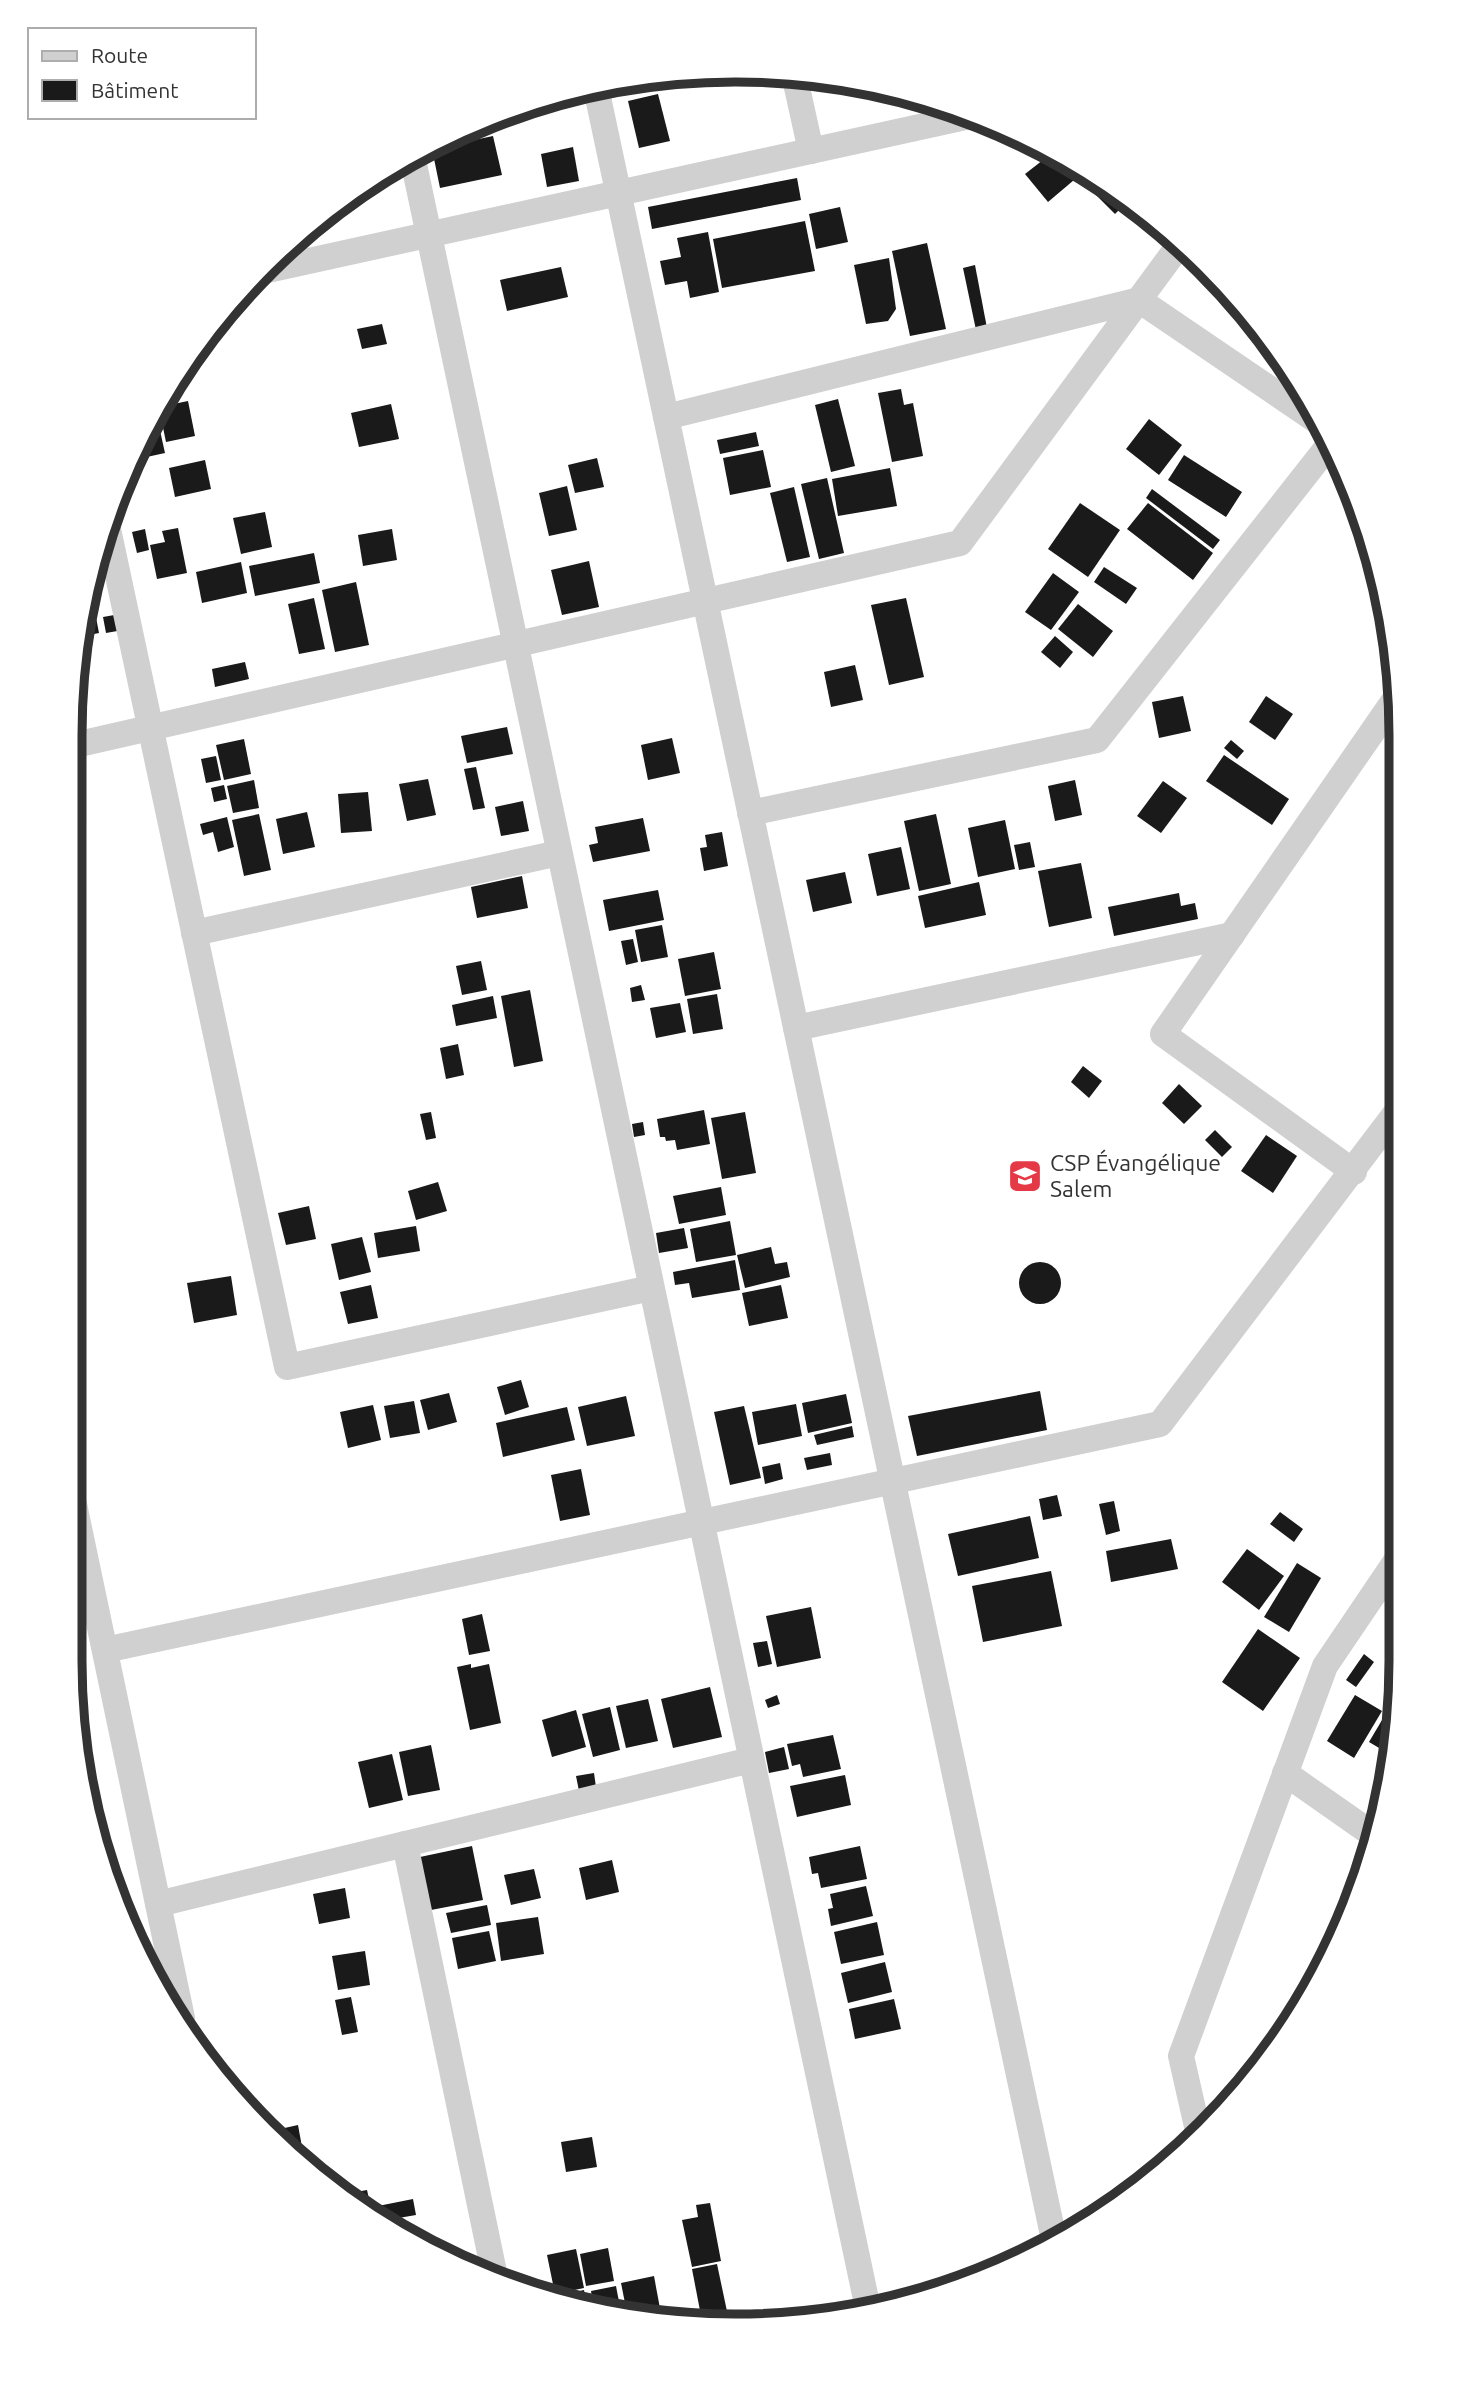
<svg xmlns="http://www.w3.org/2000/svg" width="1471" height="2396" font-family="Ubuntu,sans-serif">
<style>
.building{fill:#1a1a1a}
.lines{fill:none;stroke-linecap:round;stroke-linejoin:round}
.minor{stroke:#d0d0d0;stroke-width:26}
.labels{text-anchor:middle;stroke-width:7;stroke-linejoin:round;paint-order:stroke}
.poi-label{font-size:23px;fill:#333;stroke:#fff;text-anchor:start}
.rim{fill:none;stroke:#333;stroke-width:9}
</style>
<rect width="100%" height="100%" fill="#fff"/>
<g class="building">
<path d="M658 94 670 141 639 148 628 101Z"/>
<path d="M493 136 502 175 440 188 432 149Z"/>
<path d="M573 147 579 181 547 187 541 154Z"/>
<path d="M1052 153 1074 180 1048 202 1025 174Z"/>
<path d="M1092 177 1129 200 1115 214 1085 184Z"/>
<path d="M797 178 801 200 652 229 648 207Z"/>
<path d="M840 207 848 242 816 249 809 214Z"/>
<path d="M805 221 815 271 722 288 713 239Z"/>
<path d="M708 232 719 292 690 298 687 281 665 285 660 261 681 257 677 238Z"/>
<path d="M927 243 946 329 910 336 892 251Z"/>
<path d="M889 258 896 309 888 321 866 324 854 265Z"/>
<path d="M975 265 987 328 976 330 963 268Z"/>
<path d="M561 267 568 297 507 311 500 280Z"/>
<path d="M382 324 387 344 362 349 357 329Z"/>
<path d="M901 389 904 405 913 403 923 456 892 462 878 393Z"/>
<path d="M838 399 855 466 831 472 815 405Z"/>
<path d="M188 401 195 436 166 442 160 413 164 406Z"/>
<path d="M391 404 399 439 359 447 351 413Z"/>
<path d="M157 417 165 453 133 460 155 422Z"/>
<path d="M1149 419 1182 445 1159 475 1126 449Z"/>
<path d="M756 432 759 446 720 454 717 440Z"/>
<path d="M763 450 771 487 730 495 723 458Z"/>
<path d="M1184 455 1242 492 1226 517 1168 480Z"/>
<path d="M597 458 604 487 575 493 568 465Z"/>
<path d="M205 460 211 489 175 497 169 468Z"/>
<path d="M890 468 897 506 838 516 832 479Z"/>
<path d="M827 478 844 553 819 559 801 484Z"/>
<path d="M567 486 577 530 549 536 539 493Z"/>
<path d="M794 487 810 557 787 562 770 493Z"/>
<path d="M1152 489 1220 540 1213 549 1146 498Z"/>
<path d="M1080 503 1120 530 1088 577 1048 549Z"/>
<path d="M1148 503 1213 553 1193 580 1127 529Z"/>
<path d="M265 512 272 547 241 554 233 518Z"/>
<path d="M178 528 187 573 157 579 150 545 165 542 162 531Z"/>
<path d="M145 529 149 550 137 553 132 532Z"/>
<path d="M392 529 397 560 363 566 358 535Z"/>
<path d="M314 553 320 583 255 596 249 566Z"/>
<path d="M589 561 599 607 562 615 551 570Z"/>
<path d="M241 562 247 593 202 603 196 572Z"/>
<path d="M1104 567 1137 588 1126 604 1094 582Z"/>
<path d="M1053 573 1079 592 1051 630 1025 612Z"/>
<path d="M356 582 369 645 335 652 322 590Z"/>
<path d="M91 592 99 633 79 637 84 619Z"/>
<path d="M314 598 325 649 299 654 288 604Z"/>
<path d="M906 598 924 677 889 685 871 605Z"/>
<path d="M1078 604 1113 631 1093 657 1058 629Z"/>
<path d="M120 614 123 630 106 633 103 617Z"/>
<path d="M1055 636 1073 652 1060 668 1041 652Z"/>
<path d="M245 662 249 679 215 687 212 669Z"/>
<path d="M855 665 863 700 831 707 824 672Z"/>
<path d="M1183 696 1191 731 1159 738 1152 702Z"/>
<path d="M1266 696 1293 714 1275 740 1249 722Z"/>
<path d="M507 727 513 754 467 763 461 736Z"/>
<path d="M672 738 680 773 648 780 641 745Z"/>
<path d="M244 739 251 774 224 780 216 745Z"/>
<path d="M1231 740 1244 751 1237 759 1224 748Z"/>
<path d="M1224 755 1289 799 1272 825 1206 781Z"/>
<path d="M216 756 221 780 206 783 201 759Z"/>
<path d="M476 767 485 808 473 810 464 769Z"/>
<path d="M428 779 436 815 407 821 399 784Z"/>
<path d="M254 780 259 808 233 813 227 786Z"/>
<path d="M1075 780 1082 815 1055 821 1048 786Z"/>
<path d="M1163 781 1187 798 1161 833 1137 816Z"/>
<path d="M224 785 227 799 214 802 211 788Z"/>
<path d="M368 792 372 831 341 833 338 794Z"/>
<path d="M523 801 529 831 501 836 495 807Z"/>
<path d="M307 812 315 847 283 854 276 819Z"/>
<path d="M259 814 271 870 244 876 232 820Z"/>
<path d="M936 814 951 884 919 891 904 821Z"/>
<path d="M227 817 234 847 218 852 213 832 203 835 200 824Z"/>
<path d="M643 818 650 851 593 862 589 845 598 843 595 827Z"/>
<path d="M1005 820 1015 869 978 877 968 828Z"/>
<path d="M722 832 728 866 704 871 700 848 707 847 705 835Z"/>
<path d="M1030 842 1035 867 1019 870 1014 845Z"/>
<path d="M901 847 910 889 877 896 868 854Z"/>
<path d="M1081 863 1092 918 1049 927 1038 871Z"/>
<path d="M845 872 852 903 813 912 806 880Z"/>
<path d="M522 876 528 908 477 918 471 887Z"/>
<path d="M979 882 986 915 925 928 918 896Z"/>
<path d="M658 890 664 920 609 931 603 900Z"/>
<path d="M1179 893 1181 906 1195 903 1198 919 1114 936 1108 907Z"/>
<path d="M662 925 668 957 641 962 635 930Z"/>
<path d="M633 939 638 962 626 965 621 941Z"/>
<path d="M714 952 721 989 685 996 678 959Z"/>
<path d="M481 961 487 990 462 995 456 966Z"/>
<path d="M641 985 645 1000 632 1002 630 988Z"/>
<path d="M530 990 543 1061 514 1067 501 996Z"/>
<path d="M717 994 723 1029 693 1034 687 999Z"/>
<path d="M493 996 497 1018 456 1026 452 1005Z"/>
<path d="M680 1003 686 1032 656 1038 650 1008Z"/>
<path d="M458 1044 464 1075 446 1079 440 1048Z"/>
<path d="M1083 1066 1102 1081 1089 1098 1071 1082Z"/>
<path d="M1179 1084 1202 1106 1184 1124 1162 1103Z"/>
<path d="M704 1110 710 1144 677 1150 675 1140 666 1141 665 1137H660L657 1119Z"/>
<path d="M431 1112 436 1138 426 1140 420 1114Z"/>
<path d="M745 1112 756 1173 722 1179 711 1118Z"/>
<path d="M643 1122 645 1135 634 1137 632 1124Z"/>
<path d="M1215 1130 1232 1147 1222 1157 1205 1140Z"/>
<path d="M1266 1135 1297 1156 1273 1193 1241 1171Z"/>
<path d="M438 1182 447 1211 416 1220 408 1191Z"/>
<path d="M721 1187 726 1215 679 1224 673 1196Z"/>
<path d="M309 1206 316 1239 286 1245 278 1213Z"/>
<path d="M730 1221 736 1255 696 1262 690 1229Z"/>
<path d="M416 1226 420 1251 378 1258 374 1233Z"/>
<path d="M684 1228 688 1248 659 1253 656 1233Z"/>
<path d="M362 1237 371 1272 339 1280 331 1244Z"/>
<path d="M771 1247 775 1264 787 1262 790 1277 745 1288 737 1255Z"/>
<path d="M735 1260 740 1290 692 1298 689 1283 675 1285 673 1272Z"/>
<circle cx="1040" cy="1283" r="21"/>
<path d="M231 1276 237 1315 194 1323 187 1283Z"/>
<path d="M371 1285 378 1318 348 1324 340 1292Z"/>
<path d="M781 1285 788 1318 749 1326 742 1293Z"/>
<path d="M521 1380 529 1407 505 1415 497 1387Z"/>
<path d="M1040 1391 1047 1430 917 1456 908 1416Z"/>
<path d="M449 1393 457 1422 428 1430 420 1400Z"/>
<path d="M846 1394 852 1423 808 1433 802 1403Z"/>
<path d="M626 1396 635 1436 587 1446 578 1407Z"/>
<path d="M414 1401 420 1433 390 1438 384 1406Z"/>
<path d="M796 1404 802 1436 758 1445 752 1412Z"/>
<path d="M373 1405 381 1440 348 1448 340 1412Z"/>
<path d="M744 1406 761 1478 730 1485 714 1412Z"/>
<path d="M567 1407 575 1440 503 1457 496 1423Z"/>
<path d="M852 1426 854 1437 817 1445 814 1435Z"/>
<path d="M830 1453 832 1465 807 1470 804 1458Z"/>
<path d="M780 1463 783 1479 765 1484 762 1467Z"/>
<path d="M581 1469 590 1515 560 1521 551 1475Z"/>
<path d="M1057 1495 1062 1516 1043 1520 1039 1499Z"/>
<path d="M1114 1501 1120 1531 1106 1535 1099 1504Z"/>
<path d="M1280 1512 1303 1529 1294 1542 1270 1524Z"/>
<path d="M1030 1516 1039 1558 958 1576 948 1534Z"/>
<path d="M1171 1539 1178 1569 1111 1582 1106 1551Z"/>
<path d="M1247 1549 1284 1576 1259 1610 1222 1582Z"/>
<path d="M1297 1563 1321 1578 1289 1632 1264 1617Z"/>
<path d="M1051 1571 1062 1626 983 1642 972 1586Z"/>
<path d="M811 1607 821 1658 777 1667 766 1616Z"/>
<path d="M482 1614 490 1651 469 1655 462 1619Z"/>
<path d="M1258 1629 1300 1658 1263 1711 1222 1682Z"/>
<path d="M767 1641 772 1664 758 1667 753 1643Z"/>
<path d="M1364 1654 1374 1662 1356 1687 1346 1680Z"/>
<path d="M471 1664V1668L489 1664 501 1723 470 1730 457 1667Z"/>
<path d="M710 1687 722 1737 673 1748 661 1699Z"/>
<path d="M777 1695 780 1704 768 1708 765 1700Z"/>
<path d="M1355 1695 1382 1711 1354 1758 1327 1741Z"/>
<path d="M648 1699 658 1741 626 1748 616 1706Z"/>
<path d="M610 1707 620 1750 593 1757 582 1714Z"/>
<path d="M576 1710 586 1747 552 1757 542 1720Z"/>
<path d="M1385 1715 1395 1721V1747L1391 1755 1369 1742Z"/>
<path d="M833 1735 841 1769 803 1777 800 1764 792 1766 787 1744Z"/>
<path d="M431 1745 440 1790 408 1796 399 1752Z"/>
<path d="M784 1747 789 1769 769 1773 765 1752Z"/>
<path d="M392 1754 403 1800 369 1808 358 1762Z"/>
<path d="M594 1773 596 1787 579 1791 576 1776Z"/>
<path d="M845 1775 851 1805 797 1817 790 1786Z"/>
<path d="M472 1846 483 1900 431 1910 420 1857Z"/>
<path d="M860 1846 867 1879 821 1888 818 1873 812 1874 809 1857Z"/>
<path d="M612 1860 619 1892 586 1900 579 1868Z"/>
<path d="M534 1869 541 1898 511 1905 504 1875Z"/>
<path d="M866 1886 873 1916 831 1926 828 1909 833 1908 830 1894Z"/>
<path d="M345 1888 350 1918 319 1924 313 1894Z"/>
<path d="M487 1905 491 1925 451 1933 446 1913Z"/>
<path d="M538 1917 544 1954 501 1961 496 1923Z"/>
<path d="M877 1922 884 1955 841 1964 834 1932Z"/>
<path d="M489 1931 496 1961 458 1969 452 1938Z"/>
<path d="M365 1951 370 1985 338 1990 332 1956Z"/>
<path d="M885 1962 892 1992 848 2003 841 1973Z"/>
<path d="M351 1997 358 2032 342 2035 335 2000Z"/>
<path d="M894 1999 901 2029 855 2039 849 2009Z"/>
<path d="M298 2125 302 2147 296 2148 281 2134 280 2129Z"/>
<path d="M592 2137 597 2167 566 2172 561 2142Z"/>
<path d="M367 2190 373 2217 345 2194Z"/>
<path d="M413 2199 416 2215 381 2221 378 2206Z"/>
<path d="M710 2203 721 2261 692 2267 682 2220 698 2217 696 2205Z"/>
<path d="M608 2248 614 2281 586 2286 580 2254Z"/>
<path d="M576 2249 584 2288 555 2294 547 2255Z"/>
<path d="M717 2264 728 2316 702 2321 692 2269Z"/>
<path d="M654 2276 661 2314 626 2308 621 2283Z"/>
<path d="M616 2286 620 2307 593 2303 591 2291Z"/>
<path d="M584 2290 586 2301 555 2296Z"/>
</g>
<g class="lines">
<g class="minor">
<path d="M794 74 811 151"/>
<path d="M596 88 1053 2235"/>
<path d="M412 155 867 2304"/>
<path d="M263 271 970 116"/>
<path d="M666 417 1139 300 1320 423"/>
<path d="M108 529 287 1367 651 1288"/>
<path d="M75 745 960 543 1180 244"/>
<path d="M750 813 1097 740 1329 445"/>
<path d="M194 933 559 853"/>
<path d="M796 1028 1232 935"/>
<path d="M1354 1172 1163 1034 1400 692"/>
<path d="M71 1490 182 2018"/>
<path d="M105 1650 1160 1424 1398 1110"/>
<path d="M1285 1773 1372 1834"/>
<path d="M405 1844 495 2277"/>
<path d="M158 1904 751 1760"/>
<path d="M1198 2131 1181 2056 1325 1666 1396 1561"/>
</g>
</g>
<defs>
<g id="school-square" transform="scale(1.75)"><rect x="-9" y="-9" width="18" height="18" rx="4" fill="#e63946" stroke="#fff"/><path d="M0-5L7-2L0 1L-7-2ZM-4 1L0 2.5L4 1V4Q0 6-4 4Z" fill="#fff"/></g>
</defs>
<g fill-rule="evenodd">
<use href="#school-square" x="1025" y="1176"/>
</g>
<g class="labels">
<g class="poi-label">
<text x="1050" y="1171">CSP Évangélique<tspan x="1050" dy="26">Salem</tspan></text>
</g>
</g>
<path d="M0 0H1471V2396H0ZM735 82H736A653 653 0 0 1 1389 735V1661A653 653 0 0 1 736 2314H735A653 653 0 0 1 82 1661V735A653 653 0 0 1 735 82Z" fill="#fff" fill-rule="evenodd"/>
<path class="rim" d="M735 82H736A653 653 0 0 1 1389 735V1661A653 653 0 0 1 736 2314H735A653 653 0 0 1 82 1661V735A653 653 0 0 1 735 82Z"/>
<rect x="28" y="28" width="228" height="91" fill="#ffffff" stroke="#adadad" stroke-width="2"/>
<rect x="42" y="51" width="35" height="10" fill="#d0d0d0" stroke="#adadad" stroke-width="2"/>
<text x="91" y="63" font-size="21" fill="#333333">Route</text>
<rect x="42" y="80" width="35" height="21" fill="#1a1a1a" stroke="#adadad" stroke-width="2"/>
<text x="91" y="98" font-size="21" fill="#333333">Bâtiment</text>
</svg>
